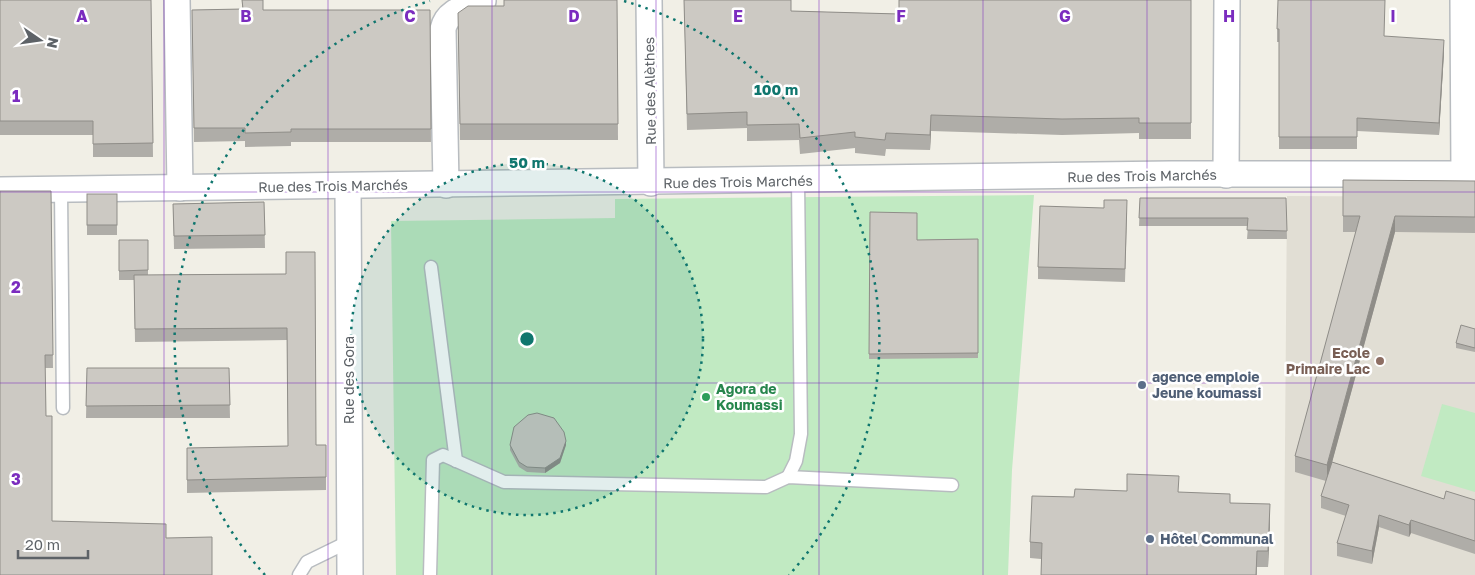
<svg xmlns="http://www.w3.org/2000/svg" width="1475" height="575" font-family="'Golos Text',sans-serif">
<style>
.education{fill:#e1ded4}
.pitch{fill:#c1eac2}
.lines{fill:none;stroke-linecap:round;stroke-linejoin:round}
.lane-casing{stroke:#b8bcc0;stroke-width:15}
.street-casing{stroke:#b8bcc0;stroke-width:28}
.lane{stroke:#fff;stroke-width:12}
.street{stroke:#fff;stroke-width:25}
.wall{fill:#afada8}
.shaded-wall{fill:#8f8d88}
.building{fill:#ccc9c3;stroke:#8f8d88}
.grid{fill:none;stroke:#7b2cbf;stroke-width:1;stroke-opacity:0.55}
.ring{fill:none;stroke:#0f766e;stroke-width:2.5;stroke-dasharray:2.5 5}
.education-dot{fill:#8d6e63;stroke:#fff;stroke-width:2}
.service-dot{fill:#5c6f8a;stroke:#fff;stroke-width:2}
.leisure-dot{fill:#2e9e5b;stroke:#fff;stroke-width:2}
.labels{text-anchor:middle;stroke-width:5;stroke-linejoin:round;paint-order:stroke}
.street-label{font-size:14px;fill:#5d6267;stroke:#fff}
.education-label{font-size:14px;font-weight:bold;fill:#785e54;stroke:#fff;text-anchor:end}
.service-label{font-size:14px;font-weight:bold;fill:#4e5e75;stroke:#fff;text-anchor:start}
.leisure-label{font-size:14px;font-weight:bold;fill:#27864d;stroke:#fff;text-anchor:start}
.grid-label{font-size:16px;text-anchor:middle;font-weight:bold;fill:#7b2cbf;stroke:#fff;stroke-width:5;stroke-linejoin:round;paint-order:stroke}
.centre{fill:#0f766e;stroke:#fff;stroke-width:2.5}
.ring-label{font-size:15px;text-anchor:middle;font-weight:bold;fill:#0f766e;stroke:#fff;stroke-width:5;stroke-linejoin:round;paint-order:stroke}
</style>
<rect width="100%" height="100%" fill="#f1efe6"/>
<path class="education" d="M1287 196 1475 197V575H1284Z"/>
<g class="pitch">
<path d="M1034 195 1012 470 1008 575H396L391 221 615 218V199Z"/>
<path d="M1442 404 1475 413V492L1421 476Z"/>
</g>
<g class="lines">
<g class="lane-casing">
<g id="lane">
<path d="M61 189 63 408"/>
<path d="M431 267 456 461"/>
<path d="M788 477 796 461 801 434 798 181"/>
<path d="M299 575 307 562 350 541"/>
<path d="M430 575 433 460 443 455 504 482 766 487 788 477 952 485"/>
</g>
</g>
<g class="street-casing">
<g id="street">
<path d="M177 0 180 188"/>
<path d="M649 0 651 183"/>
<path d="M1463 0 1464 174"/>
<path d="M1226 175 1227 0"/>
<path d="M446 185 443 29C447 10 466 8 483 1"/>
<path d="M348 186 350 575"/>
<path d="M0 190 1171 174H1475"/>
</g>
</g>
<use href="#lane" class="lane"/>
<use href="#street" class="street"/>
</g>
<g class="wall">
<path d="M0 0H151L153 157H93V135H0Z"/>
<path d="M242 0 263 10H430L431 142H291V146L245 147V141L194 142 192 10 242 9Z"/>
<path d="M617 0 618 140H460L458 13 504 6Z"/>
<path d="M684 0 791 11 899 14 1191 0V139H1139V133L1062 135 931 131 930 150 886 149 885 156 855 153V148L800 154 799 140 747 141V128L687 130Z"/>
<path d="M1277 29 1384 36 1444 52 1439 135 1357 131V149H1279V42H1277Z"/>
<path d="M1343 180 1475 181V233L1395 232 1332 462 1444 499 1475 500V554L1411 533 1409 537 1379 527 1372 564 1337 556V543L1346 516 1321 508V496L1326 481 1295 472V456L1356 232H1343Z"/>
<path d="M51 191 53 368H45L46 416 52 521 166 538 0 575Z"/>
<rect x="87" y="194" width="30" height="41"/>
<path d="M1140 198H1286L1287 239H1247L1248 226H1139Z"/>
<path d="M264 202 265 248 174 249 173 204Z"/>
<path d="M1104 208 1127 213 1125 282 1038 279V267Z"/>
<path d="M870 212 917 240 978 239V358L869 359Z"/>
<path d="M119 240H148V275L286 274 316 445H326V490L187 493V448L288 446 287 340 135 342 134 280H119Z"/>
<path d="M1475 329V352L1456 348V343Z"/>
<path d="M87 368H229L230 418H86Z"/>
<path d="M510 445H566L560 463 545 473 527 472 519 467 510 450Z"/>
<path d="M1127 491 1179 492 1230 503 1270 520 1268 567H1257V575H1041V559L1030 558V542L1074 497Z"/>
</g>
<g class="shaded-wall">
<path d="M1444 40V52L1439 135V123Z"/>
<path d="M931 115V131L930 150V135Z"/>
<path d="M1395 216V232L1327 481V465Z"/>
<path d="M566 441V445L560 463 545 473V468Z"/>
<path d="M1270 504V520L1268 567V551Z"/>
<path d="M1379 515V527L1372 564V551Z"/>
<path d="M1411 520V533L1409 537V525Z"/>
</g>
<g class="building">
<path d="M0 0H151L153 143 93 144V121H0Z"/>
<path d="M242 0H263V10H430L431 129H291V132L245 133V128H194L192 10 243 9Z"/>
<path d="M504 0H617L618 124H460L458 13 468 6H504Z"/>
<path d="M684 0H791V11L899 14V0H1191V123H1139V118L1062 119 931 115 930 135 886 133 885 140 855 137V132L800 138 799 124 747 125V112L687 114Z"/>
<path d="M1278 0H1385L1384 36 1444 40 1439 123 1357 118V137H1279V29H1277Z"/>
<path d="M1343 180 1475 181V217L1395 216 1327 465 1295 456 1360 216H1343Z"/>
<path d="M0 191H51L53 355H45L46 416H52V521L166 524V538L212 537V575H0Z"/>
<rect x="87" y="194" width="30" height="31"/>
<path d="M1140 198H1286L1287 231 1247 230 1248 218H1139Z"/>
<path d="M1104 200H1127L1125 269 1038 267 1040 206 1104 208Z"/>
<path d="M264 202 265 235 174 236 173 204Z"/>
<path d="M870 212 917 213V240L978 239V353L869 354Z"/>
<path d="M119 240H148V270L119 271Z"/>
<path d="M286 252H315L316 445H326V477L187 480V448L288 446 287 328 135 329 134 275 286 274Z"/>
<path d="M1461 325 1475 329V348L1456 343Z"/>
<path d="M87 368H229L230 405 86 406Z"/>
<path d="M537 413 554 418 564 432 566 441 560 458 545 468 527 467 519 462 510 445 514 427 528 415Z"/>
<path d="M1332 462 1444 499 1446 491 1475 500V541L1411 520 1409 525 1379 515 1372 551 1337 543 1349 505 1321 496Z"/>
<path d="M1127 474 1179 476 1178 492 1230 494V503L1270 504 1268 551H1257L1256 575H1041L1042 543 1030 542 1032 496 1074 497 1075 489 1127 491Z"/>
</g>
<path class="grid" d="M164 0V575M328 0V575M492 0V575M656 0V575M819 0V575M983 0V575M1147 0V575M1311 0V575M0 192H1475M0 383H1475"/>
<circle cx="527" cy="339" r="176" fill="#0f766e" fill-opacity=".12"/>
<g class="ring">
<circle cx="527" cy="339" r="176"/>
<path d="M265 575A352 352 0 0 1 430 1M624 1A352 352 0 0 1 789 575"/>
</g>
<circle class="education-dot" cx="1380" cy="361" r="5"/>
<g class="service-dot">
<circle cx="1142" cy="385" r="5"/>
<circle cx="1150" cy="539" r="5"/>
</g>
<circle class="leisure-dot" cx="706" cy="397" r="5"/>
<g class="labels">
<g class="street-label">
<text transform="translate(650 91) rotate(-91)" y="5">Rue des Alèthes</text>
<text transform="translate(1142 176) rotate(-1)" y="5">Rue des Trois Marchés</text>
<text transform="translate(738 182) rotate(-1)" y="5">Rue des Trois Marchés</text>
<text transform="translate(333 186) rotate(-1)" y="5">Rue des Trois Marchés</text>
<text transform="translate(349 380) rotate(-90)" y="5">Rue des Gora</text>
</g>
<g class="education-label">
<text x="1370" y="358">Ecole<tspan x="1370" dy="16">Primaire Lac</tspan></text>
</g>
<g class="service-label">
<text x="1152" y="382">agence emploie<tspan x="1152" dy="16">Jeune koumassi</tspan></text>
<text x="1160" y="544">Hôtel Communal</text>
</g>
<g class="leisure-label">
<text x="716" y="394">Agora de<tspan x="716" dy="16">Koumassi</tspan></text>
</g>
</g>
<g class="grid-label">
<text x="82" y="22">A</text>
<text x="246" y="22">B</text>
<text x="410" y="22">C</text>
<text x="574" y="22">D</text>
<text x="738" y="22">E</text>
<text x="901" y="22">F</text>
<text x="1065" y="22">G</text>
<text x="1229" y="22">H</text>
<text x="1393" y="22">I</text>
<text x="16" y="102">1</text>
<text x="16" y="293">2</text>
<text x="16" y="485">3</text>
</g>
<circle cx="527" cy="339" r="8" class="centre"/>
<g class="ring-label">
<text x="776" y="95">100 m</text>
<text x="527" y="168">50 m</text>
</g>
<g transform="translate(40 40) rotate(103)" stroke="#ffffff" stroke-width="4" paint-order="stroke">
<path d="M0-4L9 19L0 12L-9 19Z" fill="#5d6267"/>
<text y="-8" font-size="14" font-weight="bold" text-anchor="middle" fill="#5d6267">N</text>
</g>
<path d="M18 550v8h70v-8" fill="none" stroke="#5d6267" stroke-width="2.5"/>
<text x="25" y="550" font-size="15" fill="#5d6267" stroke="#ffffff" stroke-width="4" paint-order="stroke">20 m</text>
</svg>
